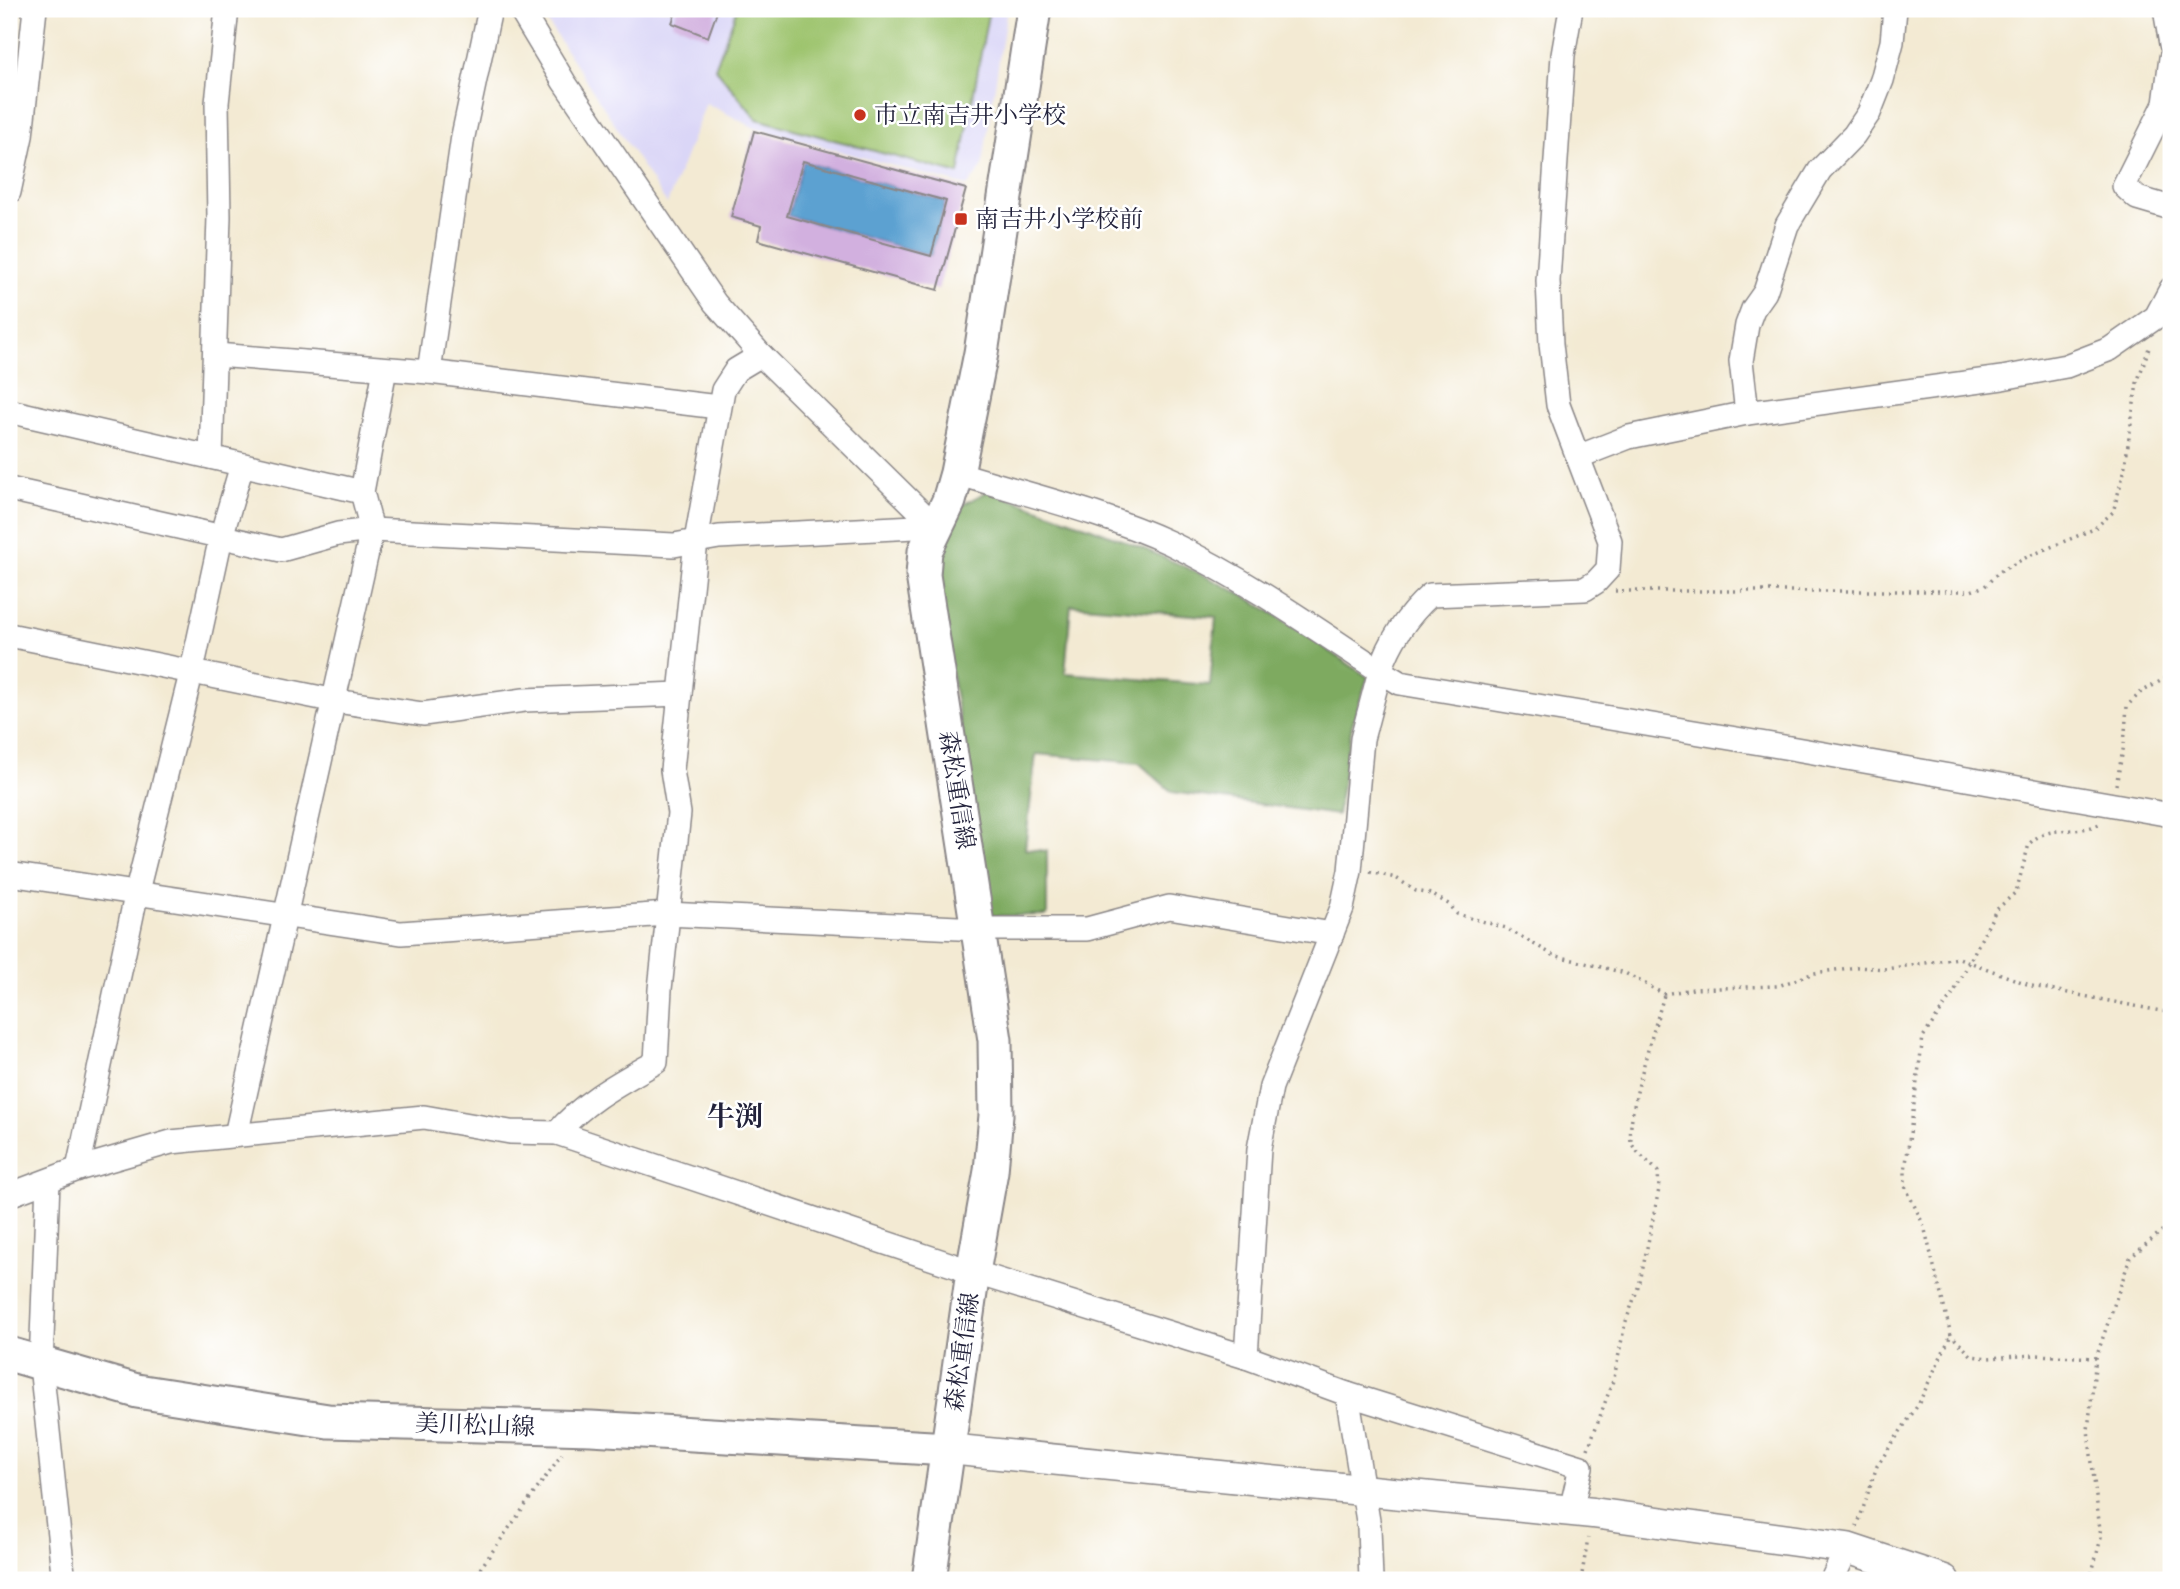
<svg xmlns="http://www.w3.org/2000/svg" width="2180" height="1589" font-family="Cardo,'Noto Serif JP',serif">
<style>
.built{fill:#dad6f7}
.green{fill:#9ec46e;stroke:#607354;stroke-width:2}
.forest{fill:#7eaa61;stroke:#50664e;stroke-width:2;fill-rule:evenodd}
.water{fill:#5ba1d1;stroke:#3e6286;stroke-width:2}
.building{fill:#d2b0df;fill-rule:evenodd}
.lines{fill:none;stroke-linecap:round;stroke-linejoin:round}
.minor-casing{stroke:#8a8687;stroke-width:26}
.tertiary-casing{stroke:#8a8687;stroke-width:33}
.secondary-casing{stroke:#8a8687;stroke-width:37}
.path{stroke:#8a8687;stroke-width:3.5;stroke-dasharray:2 5;stroke-linecap:butt}
.minor{stroke:#fff;stroke-width:23}
.tertiary{stroke:#fff;stroke-width:30}
.secondary{stroke:#fff;stroke-width:33}
.poi-dot{fill:#c8321e;stroke:#fff;stroke-width:2.5}
.labels{text-anchor:middle;stroke-width:5;stroke-linejoin:round;paint-order:stroke}
.poi-label{font-size:24px;fill:#22223b;stroke:#fff;text-anchor:start}
.street-label{font-size:24px;fill:#22223b;stroke:#fff}
.quarter-label{font-size:28px;font-weight:bold;fill:#22223b;stroke:#fff}
</style>
<rect width="100%" height="100%" fill="#fff"/>
<filter id="ink" filterUnits="userSpaceOnUse"><feTurbulence type="fractalNoise" baseFrequency=".0143" numOctaves="2"/><feDisplacementMap in="SourceGraphic" scale="14" xChannelSelector="R" yChannelSelector="G"/><feConvolveMatrix kernelMatrix="1 2 1 2 8 2 1 2 1" color-interpolation-filters="sRGB"/></filter>
<filter id="wash" filterUnits="userSpaceOnUse"><feTurbulence type="fractalNoise" baseFrequency=".00686" numOctaves="4" result="noise"/><feDisplacementMap in="SourceGraphic" scale="28" xChannelSelector="R" yChannelSelector="G"/><feGaussianBlur stdDeviation="1.57" result="paint"/><feColorMatrix in="noise" values="0 0 0 0 0 0 0 0 0 0 0 0 0 0 0 0 0 1.4 0 .05"/><feComposite in="paint" operator="in"/></filter>
<g filter="url(#wash)">
<rect width="100%" height="100%" fill="#f3ead3"/>
<path class="built" d="M539 9H1007L982 168 967 186 755 128 706 103 667 204Z"/>
<path class="green" d="M737 9H989L959 174 757 119 715 68Z"/>
<path class="forest" d="M988 491C1073 520 1156 550 1237 592 1282 616 1325 649 1368 677L1352 725 1337 815 1172 792 1139 763 1036 754 1025 849 1047 851V915L992 916 936 580 939 552 962 505ZM1071 605 1216 617 1210 685 1065 673Z"/>
<path class="water" d="M803 161 946 201 931 256 787 216Z"/>
<g id="blocks">
<g class="building">
<path d="M677 9H718L708 37 672 23Z"/>
<path d="M754 131 966 189 938 290 758 240 761 226 731 217ZM803 161 946 201 931 256 787 216Z"/>
</g>
</g>
</g>
<g filter="url(#ink)">
<use href="#blocks" fill-opacity="0" stroke="#8a8687" stroke-width="2"/>
<g class="lines">
<g class="minor-casing">
<g id="minor">
<path d="M520 9 564 82 715 303 761 355 935 526"/>
<path d="M2165 9 2171 44"/>
<path d="M2171 58 2165 104 2124 186 2137 198 2171 208"/>
<path d="M9 192 21 136 35 9"/>
<path d="M216 355 429 372 718 407"/>
<path d="M429 372 463 136 490 9"/>
<path d="M9 411 362 492"/>
<path d="M1747 413 1741 361 1747 325 1753 309 1765 292 1787 225 1820 170 1854 135 1869 113 1882 80 1892 42 1895 9"/>
<path d="M1580 456 1629 437 1747 413 2002 378 2066 366 2110 349 2156 317 2171 289"/>
<path d="M211 457 219 217 217 103 227 9"/>
<path d="M957 473C1028 495 1103 512 1170 543 1245 579 1312 626 1380 671 1390 641 1407 616 1430 595L1585 589 1596 582 1608 569 1610 541 1558 405 1551 344 1548 281 1563 55 1571 9"/>
<path d="M9 489 281 550 338 534 372 530 674 545 719 537 935 526"/>
<path d="M9 635 336 701 423 714 524 700 680 694"/>
<path d="M9 874 401 933 667 914 979 929H1087L1169 907 1332 934"/>
<path d="M557 1133C584 1101 621 1082 656 1062L660 989 679 813 672 770 696 541 723 390 736 370 761 355"/>
<path d="M236 1135 372 530 362 492 385 369"/>
<path d="M78 1169 137 891 192 670 221 537 242 465"/>
<path d="M48 1181 41 1365 63 1573 60 1580"/>
<path d="M9 1195 78 1169 171 1142 424 1117 510 1132 557 1133 973 1272 1246 1357"/>
<path d="M1347 1394 1581 1467 1571 1510"/>
<path d="M1371 1580 1369 1527 1347 1394 1246 1357 1259 1149 1271 1087 1342 908 1350 871 1362 739 1380 671 1400 683 1796 749 2171 815"/>
<path d="M1832 1580 1847 1548"/>
</g>
</g>
<g class="tertiary-casing">
<path id="tertiary" d="M948 1449 1593 1513 1847 1548 1944 1580"/>
</g>
<g class="secondary-casing">
<g id="secondary">
<path d="M9 1354 137 1391 328 1421 591 1428 948 1449"/>
<path d="M929 1580 973 1272 991 1171 996 1115 995 1040 923 575 925 551 949 501 957 473 981 353 1034 9"/>
</g>
</g>
<g class="path">
<path d="M1615 591H1971L1985 586 1999 572 2027 557 2094 529 2113 512 2124 472 2137 383 2149 348"/>
<path d="M2116 785 2124 745 2127 706 2140 693 2171 675"/>
<path d="M1370 872 1396 878 1416 891 1431 894 1450 905 1457 914 1506 928 1553 955 1625 973 1664 994 1693 989 1778 986 1814 973 1857 967 1886 969 1959 958 2032 986 2171 1013"/>
<path d="M2096 1358 2036 1355 1988 1358 1972 1356 1951 1335 1924 1226 1905 1186V1171L1923 1037 1954 992 1996 910 2016 892 2029 844C2049 823 2075 836 2099 824"/>
<path d="M1588 1449 1614 1378 1625 1324 1640 1282 1659 1189 1658 1172C1651 1163 1637 1154 1632 1144 1623 1124 1657 1021 1664 995"/>
<path d="M1857 1527 1877 1466 1918 1405 1951 1335"/>
<path d="M472 1580 562 1454"/>
<path d="M1581 1580 1588 1538"/>
<path d="M2090 1580 2101 1538 2088 1430 2096 1358 2130 1258 2171 1223"/>
</g>
<use href="#minor" class="minor"/>
<use href="#tertiary" class="tertiary"/>
<use href="#secondary" class="secondary"/>
</g>
</g>
<g class="poi-dot">
<circle cx="860" cy="115" r="7"/>
<rect x="954" y="212" width="14" height="14" rx="3.5"/>
</g>
<g class="labels">
<g class="poi-label">
<text x="874" y="123">市立南吉井小学校</text>
<text x="975" y="227">南吉井小学校前</text>
</g>
<g class="street-label">
<text transform="translate(957 790) rotate(81)" y="8">森松重信線</text>
<text transform="translate(962 1352) rotate(-82)" y="8">森松重信線</text>
<text transform="translate(475 1425) rotate(2)" y="8">美川松山線</text>
</g>
<g class="quarter-label">
<text x="735" y="1126">牛渕</text>
</g>
</g>
<rect width="2180" height="1589" fill="none" stroke="#fff" stroke-width="35"/>
</svg>
